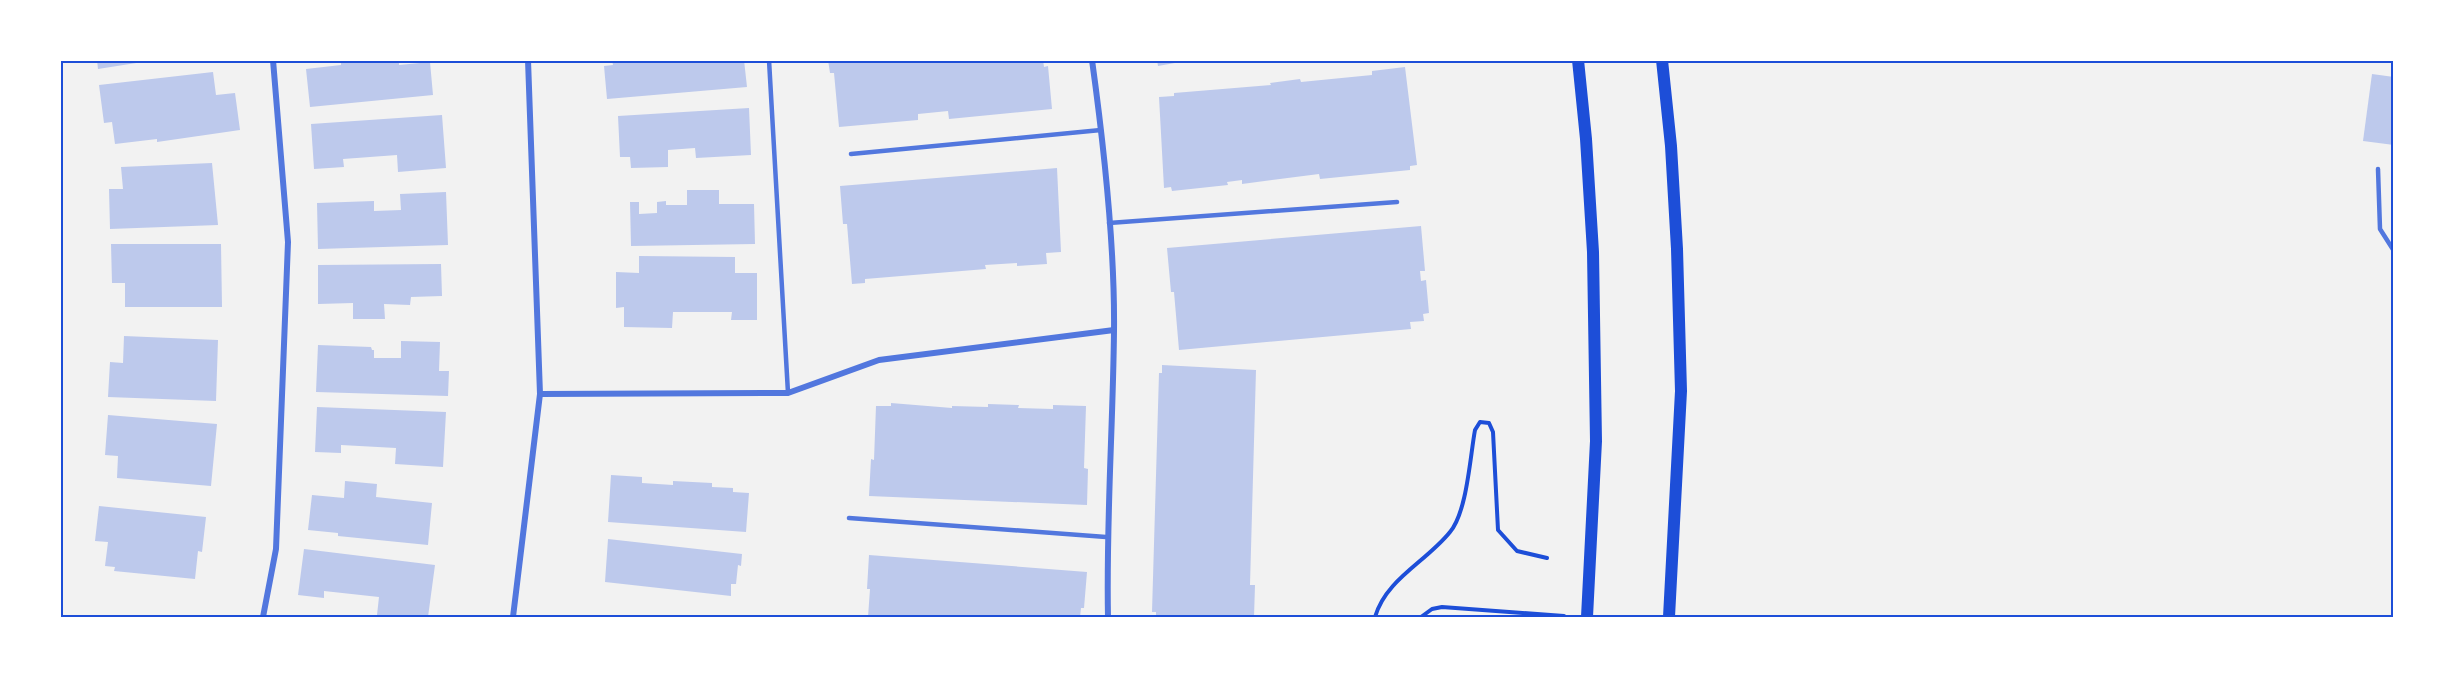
<svg xmlns="http://www.w3.org/2000/svg" width="2454" height="677" font-family="Raleway,sans-serif">
<style>
.building{fill:#bdc9ec}
.lines{fill:none;stroke-linecap:round;stroke-linejoin:round}
.path{stroke:#1d4ed8;stroke-width:4}
.service{stroke:#5277de;stroke-width:4.5}
.minor{stroke:#5277de;stroke-width:6}
.secondary{stroke:#1d4ed8;stroke-width:12}
.neatline{fill:none;stroke:#1d4ed8;stroke-width:2}
</style>
<rect width="100%" height="100%" fill="#f2f2f2"/>
<g class="building">
<path d="M97 60H149V61L98 69Z"/>
<path d="M341 60H399V65L430 62 433 95 310 107 306 69 341 65Z"/>
<path d="M612 60H744L747 87 607 99 604 66 613 65Z"/>
<path d="M828 60H1043L1044 67 1048 66 1052 109 949 119 948 111 918 114V120L839 127 834 73H830Z"/>
<path d="M1157 60H1186V61L1158 66Z"/>
<path d="M1405 67 1417 165 1410 166V170L1320 179 1319 174 1242 184V180L1227 182 1228 185 1172 191 1171 187 1164 188 1159 97 1174 96V93L1271 85 1270 83 1300 79 1301 82 1372 75V71Z"/>
<path d="M213 72 216 95 235 93 240 130 157 142V139L115 144 112 122 104 123 99 85Z"/>
<path d="M2372 74 2394 77V145L2363 141Z"/>
<path d="M749 108 751 155 696 158 695 148 668 150V167L631 168 630 157H620L618 116Z"/>
<path d="M442 115 446 168 398 172 397 155 343 159 344 167 314 169 311 124Z"/>
<path d="M212 163 218 225 110 229 109 189H123L121 167Z"/>
<path d="M1057 168 1061 252 1046 253 1047 264 1017 266V263L985 265 986 269 865 279V283L852 284 847 224H843L840 186Z"/>
<path d="M687 190H719V204H754L755 244 631 246 630 202H639V214L657 213V202L666 201V205H687Z"/>
<path d="M446 192 448 245 318 249 317 203 374 201V211L401 210 400 194Z"/>
<path d="M1421 226 1425 271H1420L1421 281 1426 280 1429 313 1423 314 1424 321 1410 322 1411 329 1179 350 1174 292H1171L1167 248Z"/>
<path d="M111 244H221L222 307H125V283H112Z"/>
<path d="M639 256 735 257V273H757V320H731L732 312H673L672 328 624 327V307L616 308V272L639 273Z"/>
<path d="M441 264 442 296 411 297 410 305 384 304 385 319H353V303L318 304V265Z"/>
<path d="M124 336 218 340 216 401 108 397 110 362 123 363Z"/>
<path d="M401 341 440 342 439 371H449L448 396 316 392 318 345 371 347 372 350H374V358H401Z"/>
<path d="M1162 365 1256 370 1250 585H1255L1254 617H1156V612H1152L1159 373H1162Z"/>
<path d="M891 403 952 408V406L988 407V404L1019 405 1018 408 1053 409V405L1086 406 1084 468 1088 469 1087 505 869 496 871 459 874 460 876 406H891Z"/>
<path d="M317 407 446 412 443 467 395 464 396 448 341 445V453L315 452Z"/>
<path d="M108 415 217 424 211 486 117 478 118 456 105 455Z"/>
<path d="M611 475 642 477V483L673 485V481L712 483V487L733 488V492L749 493 746 532 608 522Z"/>
<path d="M345 481 377 484 376 497 432 503 428 545 338 536V533L308 530 312 495 344 498Z"/>
<path d="M99 506 206 517 202 552 198 551 195 579 114 571 115 567 105 566 108 542 95 541Z"/>
<path d="M608 539 742 554 741 566 738 565 736 584H731V596L605 582Z"/>
<path d="M304 549 435 565 428 617 377 615 379 597 324 591V598L298 595Z"/>
<path d="M869 555 1087 572 1084 608H1081L1080 617H868L870 589H867Z"/>
</g>
<g class="lines">
<g class="path">
<path d="M1375 617C1386 579 1426 562 1450 532 1467 512 1470 457 1475 430L1480 422 1489 423 1493 432 1498 530 1517 551 1547 558"/>
<path d="M1421 617 1432 609 1442 607 1564 616"/>
</g>
<g class="service">
<path d="M769 60 788 393"/>
<path d="M851 154 1101 130"/>
<path d="M2378 169 2380 229 2394 251"/>
<path d="M1109 223 1397 202"/>
<path d="M849 518 1106 537"/>
</g>
<g class="minor">
<path d="M1092 60C1104 147 1115 243 1114 331 1113 427 1106 521 1108 617"/>
<path d="M540 394 788 393 879 360 1114 330"/>
<path d="M263 617 276 549 288 242 273 60"/>
<path d="M513 617 540 394 528 60"/>
</g>
<g class="secondary">
<path d="M1578 60 1586 139 1593 252 1596 441 1587 617"/>
<path d="M1662 60 1671 146 1677 249 1681 391 1669 617"/>
</g>
</g>
<rect width="2454" height="677" fill="none" stroke="#ffffff" stroke-width="123"/>
<rect x="62" y="62" width="2330" height="554" class="neatline"/>
</svg>
